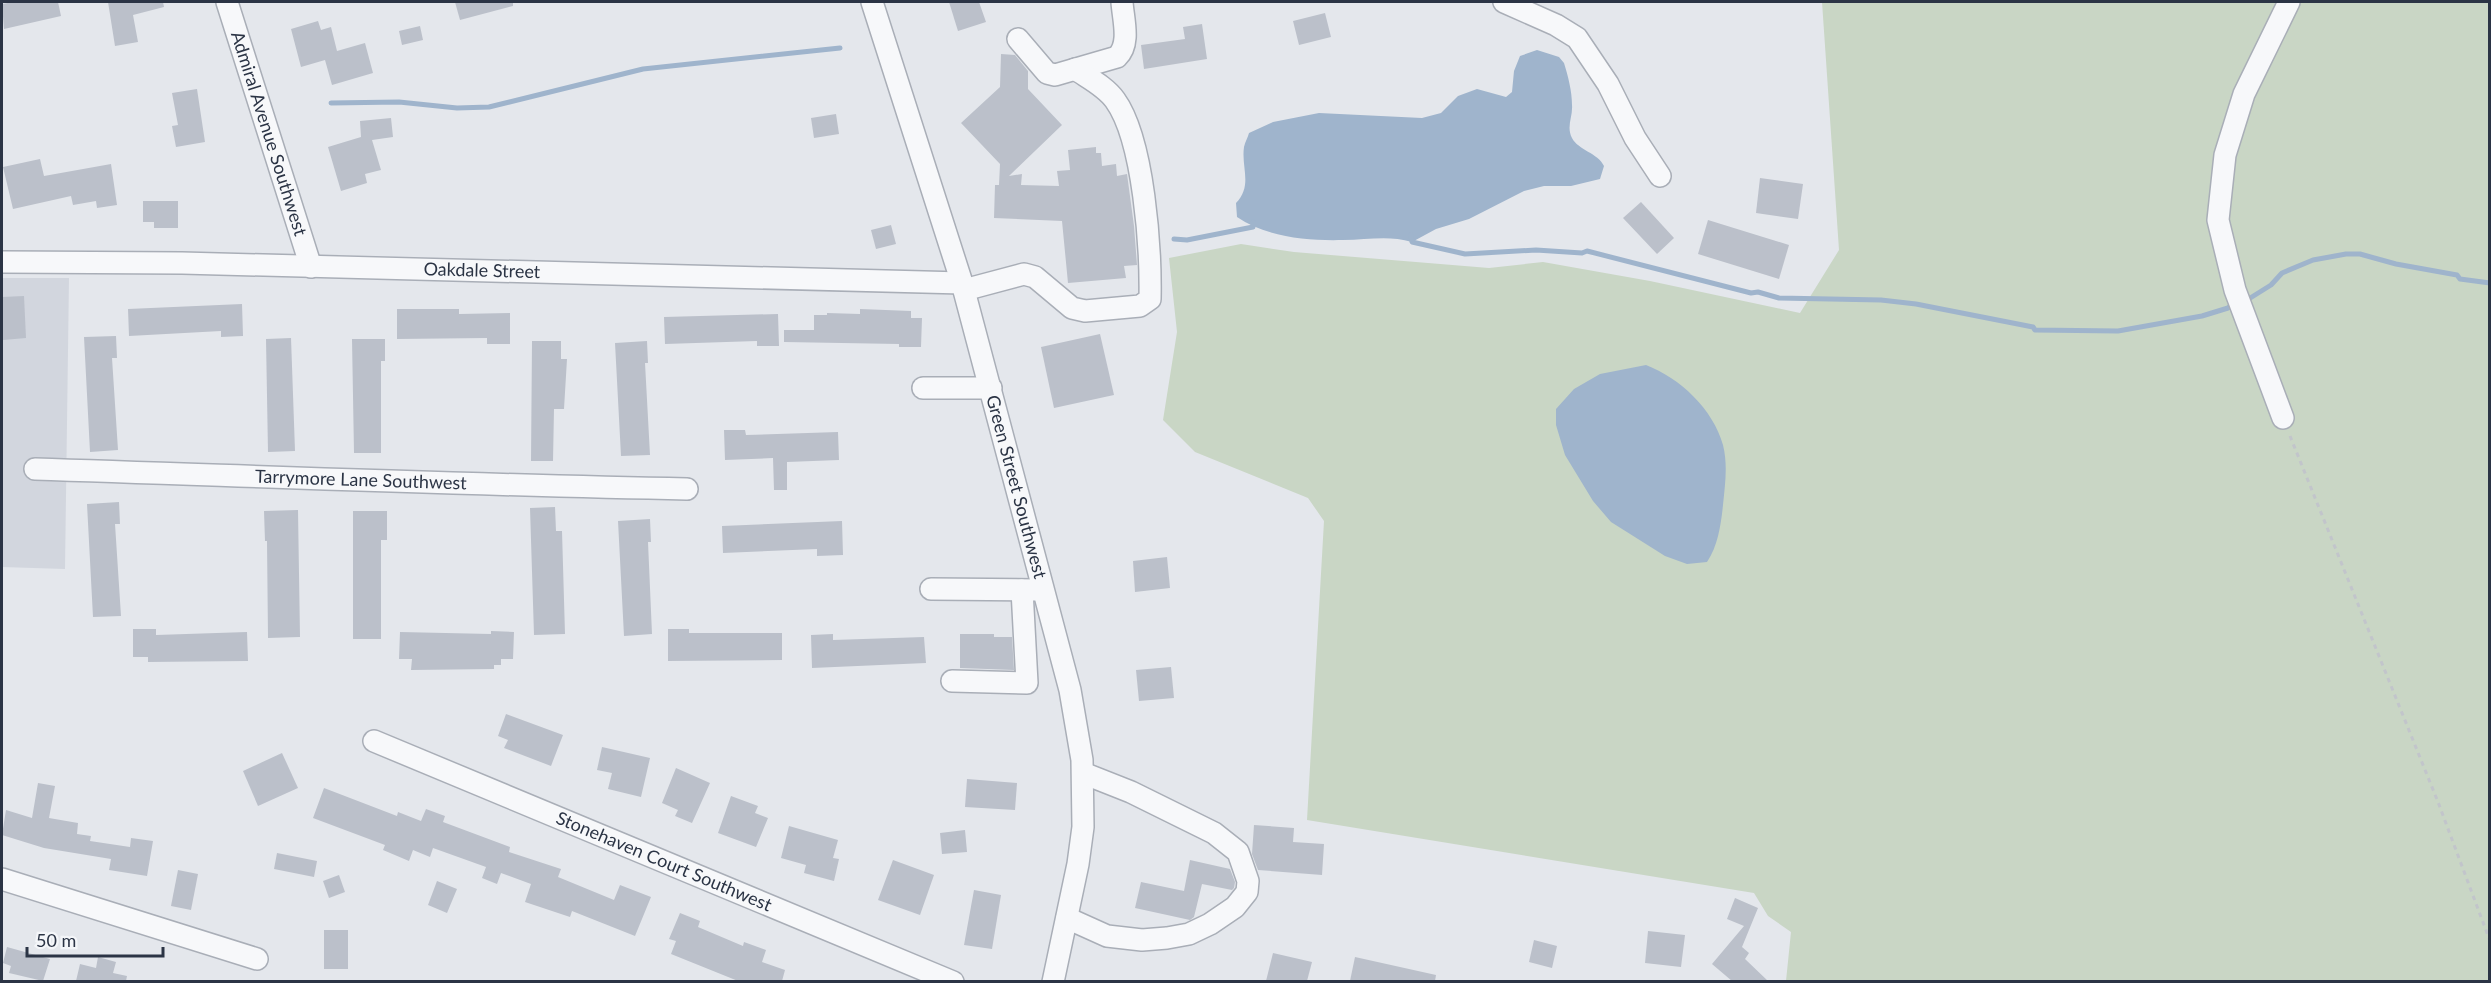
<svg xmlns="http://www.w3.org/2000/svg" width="2491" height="983" font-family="Lato,sans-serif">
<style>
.built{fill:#d2d6de}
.green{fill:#c9d6c5}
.water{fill:#9fb4cc}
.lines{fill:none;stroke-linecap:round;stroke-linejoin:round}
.stream{stroke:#9fb4cc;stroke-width:5}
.building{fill:#bbc0ca}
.minor-casing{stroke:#a9aeb7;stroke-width:24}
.path{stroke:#c2c5cb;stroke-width:3;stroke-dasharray:4.5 4.5;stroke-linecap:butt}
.minor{stroke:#f7f8fa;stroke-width:21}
.labels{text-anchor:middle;stroke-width:4.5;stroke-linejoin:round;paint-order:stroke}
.street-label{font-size:18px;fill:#2b3445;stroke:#f4f6f9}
</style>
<rect width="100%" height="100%" fill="#e4e7ec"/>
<path class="built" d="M2 278H69L65 569 2 567Z"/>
<path class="green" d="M1822 2H2489V981H1786L1791 932 1768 916 1754 893 1307 820 1324 521 1308 498 1195 452 1163 420 1177 332 1169 258 1241 244 1294 252 1489 268 1543 262 1650 281 1800 313 1839 250Z"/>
<g class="water">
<path d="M1537 50 1559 57 1564 63C1568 76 1572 91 1572 105 1573 117 1566 126 1572 138 1578 150 1598 153 1604 166L1600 179 1571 186H1544L1524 191 1469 219 1436 229 1412 242C1388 235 1368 240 1343 240 1308 241 1266 237 1237 217L1236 203C1253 185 1241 168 1244 147 1245 142 1248 137 1249 133L1273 122 1319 113 1422 118 1441 113 1458 96 1477 89 1506 97 1512 92 1514 71 1520 56Z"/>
<path d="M1646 365C1680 378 1713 409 1723 445 1728 465 1725 485 1723 505 1721 524 1718 546 1707 562L1687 564 1665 556 1611 522 1593 501 1565 455 1556 425V409L1574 389 1600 374Z"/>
</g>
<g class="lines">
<g class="stream">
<path d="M331 103 399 102 457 108 489 107 643 69 840 48"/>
<path d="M1411 235 1412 242 1465 254 1536 250 1582 253 1587 251 1751 293 1758 292 1779 298 1881 300 1916 304 2033 327 2035 330 2118 331 2202 316 2228 308 2233 303"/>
<path d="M1174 239 1187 240 1253 227V222"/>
<path d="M2247 300 2271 285 2282 273 2313 260 2346 254H2360L2396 264 2457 275 2460 279 2490 283"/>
</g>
</g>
<g class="building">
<path d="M13 2H58L61 16 4 29 2 4Z"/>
<path d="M108 2H163L164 7 133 15 138 42 115 46Z"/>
<path d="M455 2H513V6L460 20Z"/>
<path d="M949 2H979L986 22 958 31Z"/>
<path d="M1325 13 1331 37 1299 45 1293 21Z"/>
<path d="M318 21 321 30 331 27 337 51 365 43 373 73 332 85 325 60 301 67 291 29Z"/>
<path d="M1202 24 1207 59 1144 69 1141 45 1185 39 1183 27Z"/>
<path d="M420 26 423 40 402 45 399 31Z"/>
<path d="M1001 54 1015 55 1028 71V89L1062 125 1009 176 1022 174 1021 185 1059 186 1057 171 1070 170 1068 150 1096 147V153H1101L1102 166 1116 164 1117 176 1127 174 1134 226 1137 265 1124 266 1126 278 1068 283 1062 221 994 218 995 185H999L1000 164 961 123 1000 87Z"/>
<path d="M197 89 205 142 176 147 172 126 178 125 172 93Z"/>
<path d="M836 114 839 134 814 138 811 118Z"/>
<path d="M391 118 393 137 372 140 381 170 365 174 367 183 341 191 328 147 361 137 360 121Z"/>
<path d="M40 159 44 176 111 164 117 205 97 208 96 201 73 205 71 196 13 209 3 167Z"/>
<path d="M1760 178 1803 184 1798 219 1756 213Z"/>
<path d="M143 201H178V228H154V222H143Z"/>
<path d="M1641 202 1674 238 1657 254 1623 218Z"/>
<path d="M1708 220 1789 245 1779 279 1698 254Z"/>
<path d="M891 225 896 244 876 249 871 230Z"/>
<path d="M24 296 26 338 3 340 2 297Z"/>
<path d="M242 304 243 336 221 337V331L129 336 128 309Z"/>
<path d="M397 309H459V314L510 313V344H487V338L397 339Z"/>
<path d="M860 309 911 311V318H922L921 347H899V344L784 342V330H814V315H827V313L860 314Z"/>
<path d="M778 314 779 346H757V341L665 344 664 317Z"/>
<path d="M1100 334 1114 395 1054 408 1041 347Z"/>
<path d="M116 336 117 358H112L118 450 90 452 84 337Z"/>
<path d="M291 338 295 451 268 452 266 339Z"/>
<path d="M352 339H385V361H381V453H354Z"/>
<path d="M532 341H561V359H567L564 409H554L553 461H531Z"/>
<path d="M647 341 648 363H645L650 455 621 456 615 343Z"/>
<path d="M724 430H745L746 435 838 432 839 460 787 462V490H774L773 458 725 460Z"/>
<path d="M119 502 120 524H115L121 616 93 617 87 504Z"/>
<path d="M555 507 556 531H562L565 634 534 635 530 508Z"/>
<path d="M298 510 300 637 268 638 267 541H265L264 511Z"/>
<path d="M353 511H387V540H381V639H353Z"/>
<path d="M650 519 651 542H648L652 634 624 636 618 521Z"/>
<path d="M842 521 843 555 817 556V549L723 553 722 526Z"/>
<path d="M1167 557 1170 588 1135 592 1133 561Z"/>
<path d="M133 629H156V635L247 632 248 661 148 662V657H133Z"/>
<path d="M668 629H689V633H782V660L668 661Z"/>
<path d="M491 631 514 632 513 659H501V665H494V669L411 670 412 659H399L400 632 491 634Z"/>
<path d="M833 634V640L924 637 926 663 812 668 811 635Z"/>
<path d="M960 634H994V637H1012L1014 670 960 668Z"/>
<path d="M1171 667 1174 698 1139 701 1136 670Z"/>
<path d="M506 714 563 735 551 766 504 748 508 740 498 736Z"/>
<path d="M602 747 650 758 641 797 608 789 612 773 597 770Z"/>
<path d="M282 753 298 788 258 806 243 771Z"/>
<path d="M676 768 710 783 692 823 675 816 678 810 662 803Z"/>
<path d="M967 779 1017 783 1015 810 965 807Z"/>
<path d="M38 783 55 786 49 818 78 823 77 834 91 836 90 841 130 847 131 838 153 841 147 876 109 870 111 859 44 848 2 835 6 810 32 818Z"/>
<path d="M324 788 397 816 398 812 421 821 426 809 445 816 443 822 510 847 509 852 561 869 558 877 614 900 620 885 651 897 635 936 572 911 570 917 525 902 531 884 501 873 497 884 482 878 486 867 433 848 430 857 413 850 409 861 383 850 385 845 313 818Z"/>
<path d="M731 796 758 806 755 813 768 818 756 847 718 833Z"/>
<path d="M1254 825 1294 828 1293 842 1324 844 1322 875 1258 870 1252 854Z"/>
<path d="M789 826 838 840 833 858 839 859 834 881 804 873 806 865 781 858Z"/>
<path d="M965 830 967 852 942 854 940 833Z"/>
<path d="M277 853 317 861 314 877 274 869Z"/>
<path d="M893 860 934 875 920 915 878 900Z"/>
<path d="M1190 860 1230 869 1235 882 1234 888 1232 890 1202 884 1194 917 1190 920 1135 908 1141 882 1184 891Z"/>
<path d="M178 870 198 874 191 910 171 906Z"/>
<path d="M339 875 345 892 329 898 323 881Z"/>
<path d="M437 881 457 889 447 913 428 905Z"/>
<path d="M974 890 1001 895 992 949 964 945Z"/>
<path d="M1735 898 1758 908 1742 947 1749 953 1745 959 1768 981H1732L1712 964 1744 926 1727 919Z"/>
<path d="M680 913 700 921 698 927 743 946 744 942 766 950 762 962 785 970 782 981H738L671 954 676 941 669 939Z"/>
<rect x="324" y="930" width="24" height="39"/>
<path d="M1648 931 1685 935 1681 967 1645 963Z"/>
<path d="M1534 940 1557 946 1552 968 1529 962Z"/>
<path d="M7 947 50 959 43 981 9 973 11 966 3 963Z"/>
<path d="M1273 953 1312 962 1307 981H1266Z"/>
<path d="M98 957 116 962 113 973 127 976 126 981H76L80 964 96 968Z"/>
<path d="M1355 957 1436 975 1435 981H1350Z"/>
</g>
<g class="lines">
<g class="minor-casing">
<g id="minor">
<path id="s1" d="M227 2 311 267"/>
<path id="s2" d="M872 2 962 283 1070 690 1082 760 1083 827 1078 864 1053 982"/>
<path d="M1504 2 1556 25 1577 38 1608 84 1635 138 1660 176"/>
<path d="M1018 39 1047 73 1055 75 1117 57C1131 44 1123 19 1122 2"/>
<path id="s3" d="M2 262 182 263 962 283"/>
<path d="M964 290 1024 274 1035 277 1072 308 1085 311 1140 306 1150 299C1151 249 1144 140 1115 100 1105 86 1088 78 1075 69"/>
<path d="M923 388H991"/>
<path d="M2283 418 2235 290 2218 220 2225 155 2244 94 2289 2"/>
<path id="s4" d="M35 469C252 476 469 485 687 489"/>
<path d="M931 589 1036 590"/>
<path d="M952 681 1027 683 1022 590"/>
<path id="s5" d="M374 741 953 982"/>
<path d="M2 879 257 959"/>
<path d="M1067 918 1107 936 1142 940 1167 938 1189 934 1210 924 1235 907 1247 892 1248 881 1238 852 1214 833 1131 792 1083 773"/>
</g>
</g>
<path class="path" d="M2290 436 2438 802 2490 941"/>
<use href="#minor" class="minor"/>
</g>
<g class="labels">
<g class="street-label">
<text dy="6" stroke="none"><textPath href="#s1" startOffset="138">Admiral Avenue Southwest</textPath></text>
<text dy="6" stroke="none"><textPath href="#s3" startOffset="480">Oakdale Street</textPath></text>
<text dy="6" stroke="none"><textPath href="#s4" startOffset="326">Tarrymore Lane Southwest</textPath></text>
<text dy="6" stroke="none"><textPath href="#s2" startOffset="506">Green Street Southwest</textPath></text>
<text dy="6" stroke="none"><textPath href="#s5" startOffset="314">Stonehaven Court Southwest</textPath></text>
</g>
</g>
<rect width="2491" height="983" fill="none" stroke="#2b3445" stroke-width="6"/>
<path d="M27 947v9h136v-9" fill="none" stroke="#2b3445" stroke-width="3"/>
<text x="36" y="947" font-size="18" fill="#2b3445" stroke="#f4f6f9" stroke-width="4.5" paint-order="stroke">50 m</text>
</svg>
